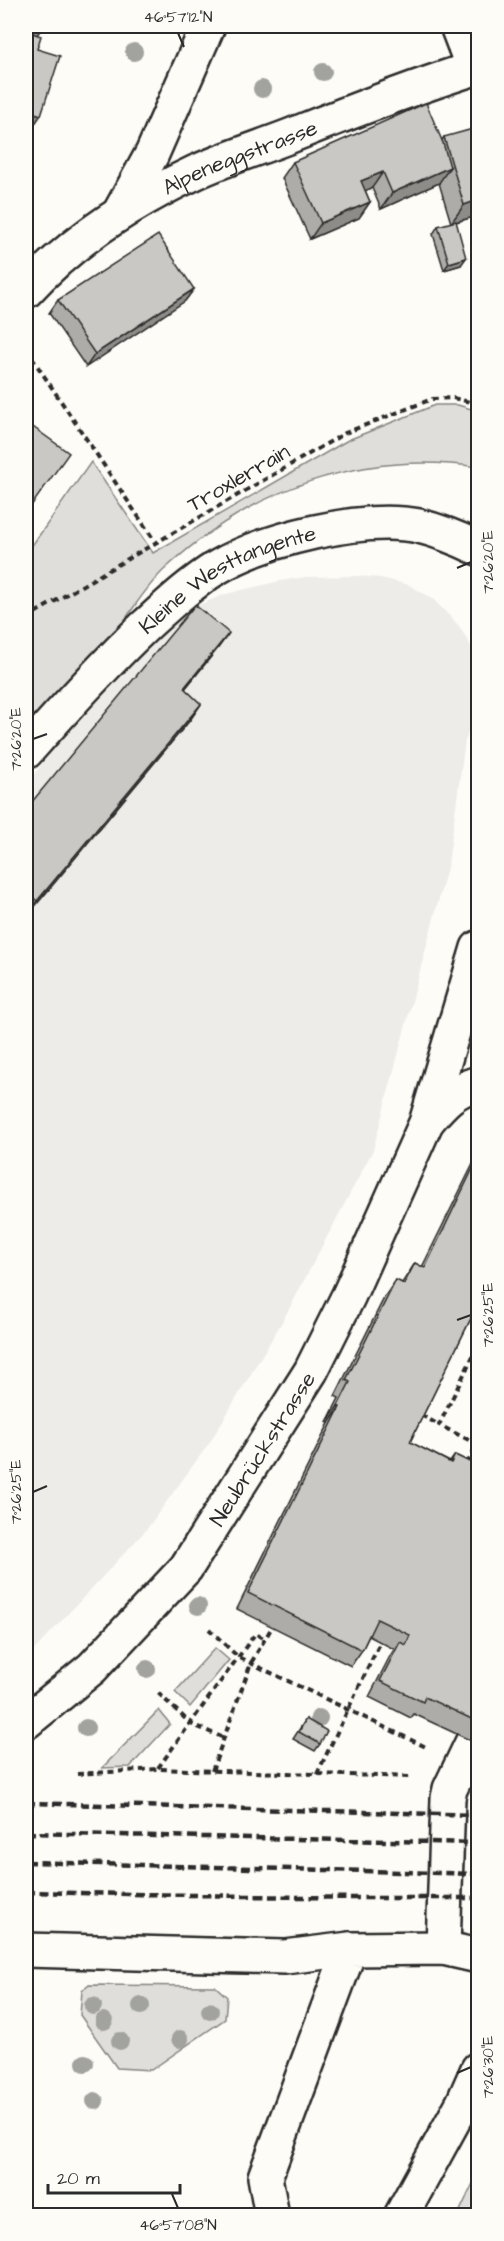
<svg xmlns="http://www.w3.org/2000/svg" width="504" height="2241" font-family="'Architects Daughter',sans-serif">
<style>
.built{fill:#edece8}
.green{fill:#dfdeda;stroke:#858482;stroke-width:1.5}
.lines{fill:none;stroke-linecap:round;stroke-linejoin:round}
.minor-casing{stroke:#2b2b2b;stroke-width:38}
.major-casing{stroke:#2b2b2b;stroke-width:38}
.path{stroke:#2b2b2b;stroke-width:4;stroke-dasharray:6 4.5;stroke-linecap:butt}
.minor{stroke:#fdfcf7;stroke-width:33}
.major{stroke:#fdfcf7;stroke-width:33}
.rail{stroke:#2b2b2b;stroke-width:4.5;stroke-dasharray:9 4.5;stroke-linecap:butt}
.tree{fill:#a2a29f}
.wall{fill:#adaca9;stroke:#2b2b2b;stroke-width:1.5}
.shaded-wall{fill:#8d8c89;stroke:#2b2b2b;stroke-width:1.5}
.building{fill:#c9c8c4;stroke:#2b2b2b;stroke-width:1.5}
.ticks{fill:none;stroke:#2b2b2b;stroke-width:2}
.labels{text-anchor:middle;stroke-width:5;stroke-linejoin:round;paint-order:stroke}
.street-label{font-size:22px;fill:#2b2b2b;stroke:#fdfcf7}
.neatline{fill:none;stroke:#2b2b2b;stroke-width:2}
.ticks-label{font-size:15px;text-anchor:middle;fill:#2b2b2b}
</style>
<rect width="100%" height="100%" fill="#fdfcf7"/>
<filter id="ink" filterUnits="userSpaceOnUse"><feTurbulence type="fractalNoise" baseFrequency=".0167" numOctaves="2"/><feDisplacementMap in="SourceGraphic" scale="12" xChannelSelector="R" yChannelSelector="G"/><feConvolveMatrix kernelMatrix="1 2 1 2 8 2 1 2 1" color-interpolation-filters="sRGB"/></filter>
<g filter="url(#ink)">
<path class="built" d="M357 576 381 578 409 585 433 599 459 626 478 658V708L465 741 448 864 373 1150 282 1322 210 1442 146 1530 26 1659V785L51 752 131 666 181 616 201 604 226 594 280 581 306 577Z"/>
<g class="green">
<path d="M435 405H458L478 411V467C362 450 252 488 166 568 149 583 135 606 121 625 89 665 57 705 26 746V554L91 462 153 553 348 440Z"/>
<path d="M215 1648 229 1660 190 1707 175 1692Z"/>
<path d="M159 1710 170 1724 130 1767 102 1768Z"/>
<path d="M89 1985 215 1986 227 1997 225 2019 151 2070 117 2068 80 2015 82 1991Z"/>
<path d="M478 2173V2215H458Z"/>
</g>
<g class="lines">
<g class="minor-casing">
<g id="minor">
<path d="M457 26 473 68"/>
<path d="M120 212 152 154 208 26"/>
<path id="s1" d="M26 291C74 239 132 202 196 172 227 158 259 148 290 136 352 111 414 87 478 67"/>
<path d="M443 1948 448 1798 450 1789 473 1741"/>
<path d="M26 1950 285 1957 350 1949"/>
<path d="M272 2216 265 2177 350 1949 443 1948 478 1956"/>
</g>
</g>
<g class="major-casing">
<g id="major">
<path id="s2" d="M26 752C64 709 103 666 145 626 167 606 190 584 216 568 265 539 362 515 419 526 440 531 459 539 478 548"/>
<path d="M428 1120C444 1101 453 1091 478 1083"/>
<path id="s3" d="M26 1722 92 1668 186 1568 311 1371 349 1295 426 1123 478 948"/>
<path d="M401 2216 463 2103 478 2069"/>
</g>
</g>
<g class="path">
<path d="M26 349 156 543"/>
<path d="M26 618 345 433 432 399 453 398 478 404"/>
<path d="M421 1415 439 1425"/>
<path d="M467 1464 477 1444 439 1425 478 1346"/>
<path d="M209 1629 238 1657 426 1747"/>
<path d="M158 1693 191 1724 224 1738"/>
<path d="M158 1768 255 1634 264 1638"/>
<path d="M212 1771 251 1663 272 1627"/>
<path d="M77 1774 157 1769 412 1777"/>
<path d="M317 1774 380 1643"/>
</g>
<use href="#minor" class="minor"/>
<use href="#major" class="major"/>
<g class="rail">
<path d="M26 1803 478 1815"/>
<path d="M26 1833 478 1843"/>
<path d="M26 1862 478 1874"/>
<path d="M26 1892 356 1898H478"/>
</g>
</g>
<g class="tree">
<circle cx="134" cy="52" r="9"/>
<circle cx="323" cy="72" r="9"/>
<circle cx="262" cy="89" r="9"/>
<circle cx="198" cy="1606" r="9"/>
<circle cx="147" cy="1669" r="9"/>
<circle cx="319" cy="1718" r="9"/>
<circle cx="86" cy="1728" r="9"/>
<circle cx="93" cy="2006" r="9"/>
<circle cx="141" cy="2006" r="9"/>
<circle cx="210" cy="2011" r="9"/>
<circle cx="104" cy="2021" r="9"/>
<circle cx="180" cy="2039" r="9"/>
<circle cx="120" cy="2041" r="9"/>
<circle cx="85" cy="2063" r="9"/>
<circle cx="95" cy="2101" r="9"/>
</g>
<g class="wall">
<path d="M444 137 478 200V216L456 222 461 265 444 270 433 234 438 226 451 223 439 183 381 209 372 188 365 190 370 202 359 218 310 239 282 178 293 162 442 140Z"/>
<path d="M194 289 185 301 86 367 49 313 58 300Z"/>
<path d="M229 633 218 648 185 689 201 704 190 720 26 917V809Z"/>
<path d="M478 1154V1304L410 1442 450 1462 455 1455 478 1466V1744L414 1714 411 1718 369 1697 389 1658 394 1649 369 1636 362 1650 351 1666 237 1609 329 1423 327 1422 339 1398 335 1396 385 1296 396 1280 402 1283 415 1263 422 1267 475 1160Z"/>
<path d="M306 1719 320 1744 315 1751 293 1739Z"/>
</g>
<g class="shaded-wall">
<path d="M26 26H34L42 28 37 35 26 32Z"/>
<path d="M386 26H390L387 29H384Z"/>
<path d="M26 110 41 115 32 128 26 126Z"/>
<path d="M450 167 439 183 381 209 392 193Z"/>
<path d="M383 172 372 188 350 197 361 181Z"/>
<path d="M478 200V216L451 223 464 205Z"/>
<path d="M370 202 359 218 310 239 321 223Z"/>
<path d="M466 258 461 265 444 270 449 263Z"/>
<path d="M194 289 185 301 86 367 95 354Z"/>
<path d="M229 633 218 648 172 704 184 688Z"/>
<path d="M201 704 190 720 26 917 37 901Z"/>
<path d="M338 1406 340 1407 329 1423 327 1422Z"/>
</g>
<g class="building">
<path d="M26 31 41 36 37 49 60 56 41 115 26 110Z"/>
<path d="M426 103 443 143 450 167 392 193 383 172 361 181 370 202 321 223 293 162Z"/>
<path d="M473 129 478 139V200L464 205 444 137Z"/>
<path d="M456 221 466 258 449 263 438 226Z"/>
<path d="M158 235 194 289 95 354 58 300Z"/>
<path d="M26 422 69 453 26 513Z"/>
<path d="M195 605 229 633 184 688 201 704 37 901 26 891V809Z"/>
<path d="M478 1158V1304L410 1442 451 1463 455 1455 478 1466V1722L425 1697 423 1702 380 1681 400 1642 406 1645 410 1635 377 1619 362 1650 248 1593 340 1407 338 1406 350 1382 346 1380 396 1280 404 1284 415 1263 425 1268Z"/>
<path d="M306 1719 327 1731 320 1744 299 1732Z"/>
</g>
</g>
<path class="ticks" d="M178 33 184 47M457 568 471 562M33 739 47 734M457 1320 471 1315M33 1492 47 1486M457 2073 471 2067M172 2194 178 2208"/>
<g class="labels">
<g class="street-label">
<text dy="8" stroke="none"><textPath href="#s1" startOffset="255">Alpeneggstrasse</textPath></text>
<text transform="translate(238 477) rotate(-30)" y="8">Troxlerrain</text>
<text dy="8" stroke="none"><textPath href="#s2" startOffset="270">Kleine Westtangente</textPath></text>
<text dy="8" stroke="none"><textPath href="#s3" startOffset="364">Neubrückstrasse</textPath></text>
</g>
</g>
<rect width="504" height="2241" fill="none" stroke="#fdfcf7" stroke-width="66"/>
<path d="M48 2184v9h132v-9" fill="none" stroke="#2b2b2b" stroke-width="3"/>
<text x="57" y="2184" font-size="18" fill="#2b2b2b" stroke="#fdfcf7" stroke-width="4.5" paint-order="stroke">20 m</text>
<rect x="33" y="33" width="438" height="2175" class="neatline"/>
<g class="ticks-label">
<text x="178" y="22">46°57'12"N</text>
<text transform="translate(488 562) rotate(-90)" y="5">7°26'20"E</text>
<text transform="translate(16 739) rotate(-90)" y="5">7°26'20"E</text>
<text transform="translate(488 1315) rotate(-90)" y="5">7°26'25"E</text>
<text transform="translate(16 1492) rotate(-90)" y="5">7°26'25"E</text>
<text transform="translate(488 2067) rotate(-90)" y="5">7°26'30"E</text>
<text x="178" y="2230">46°57'08"N</text>
</g>
</svg>
